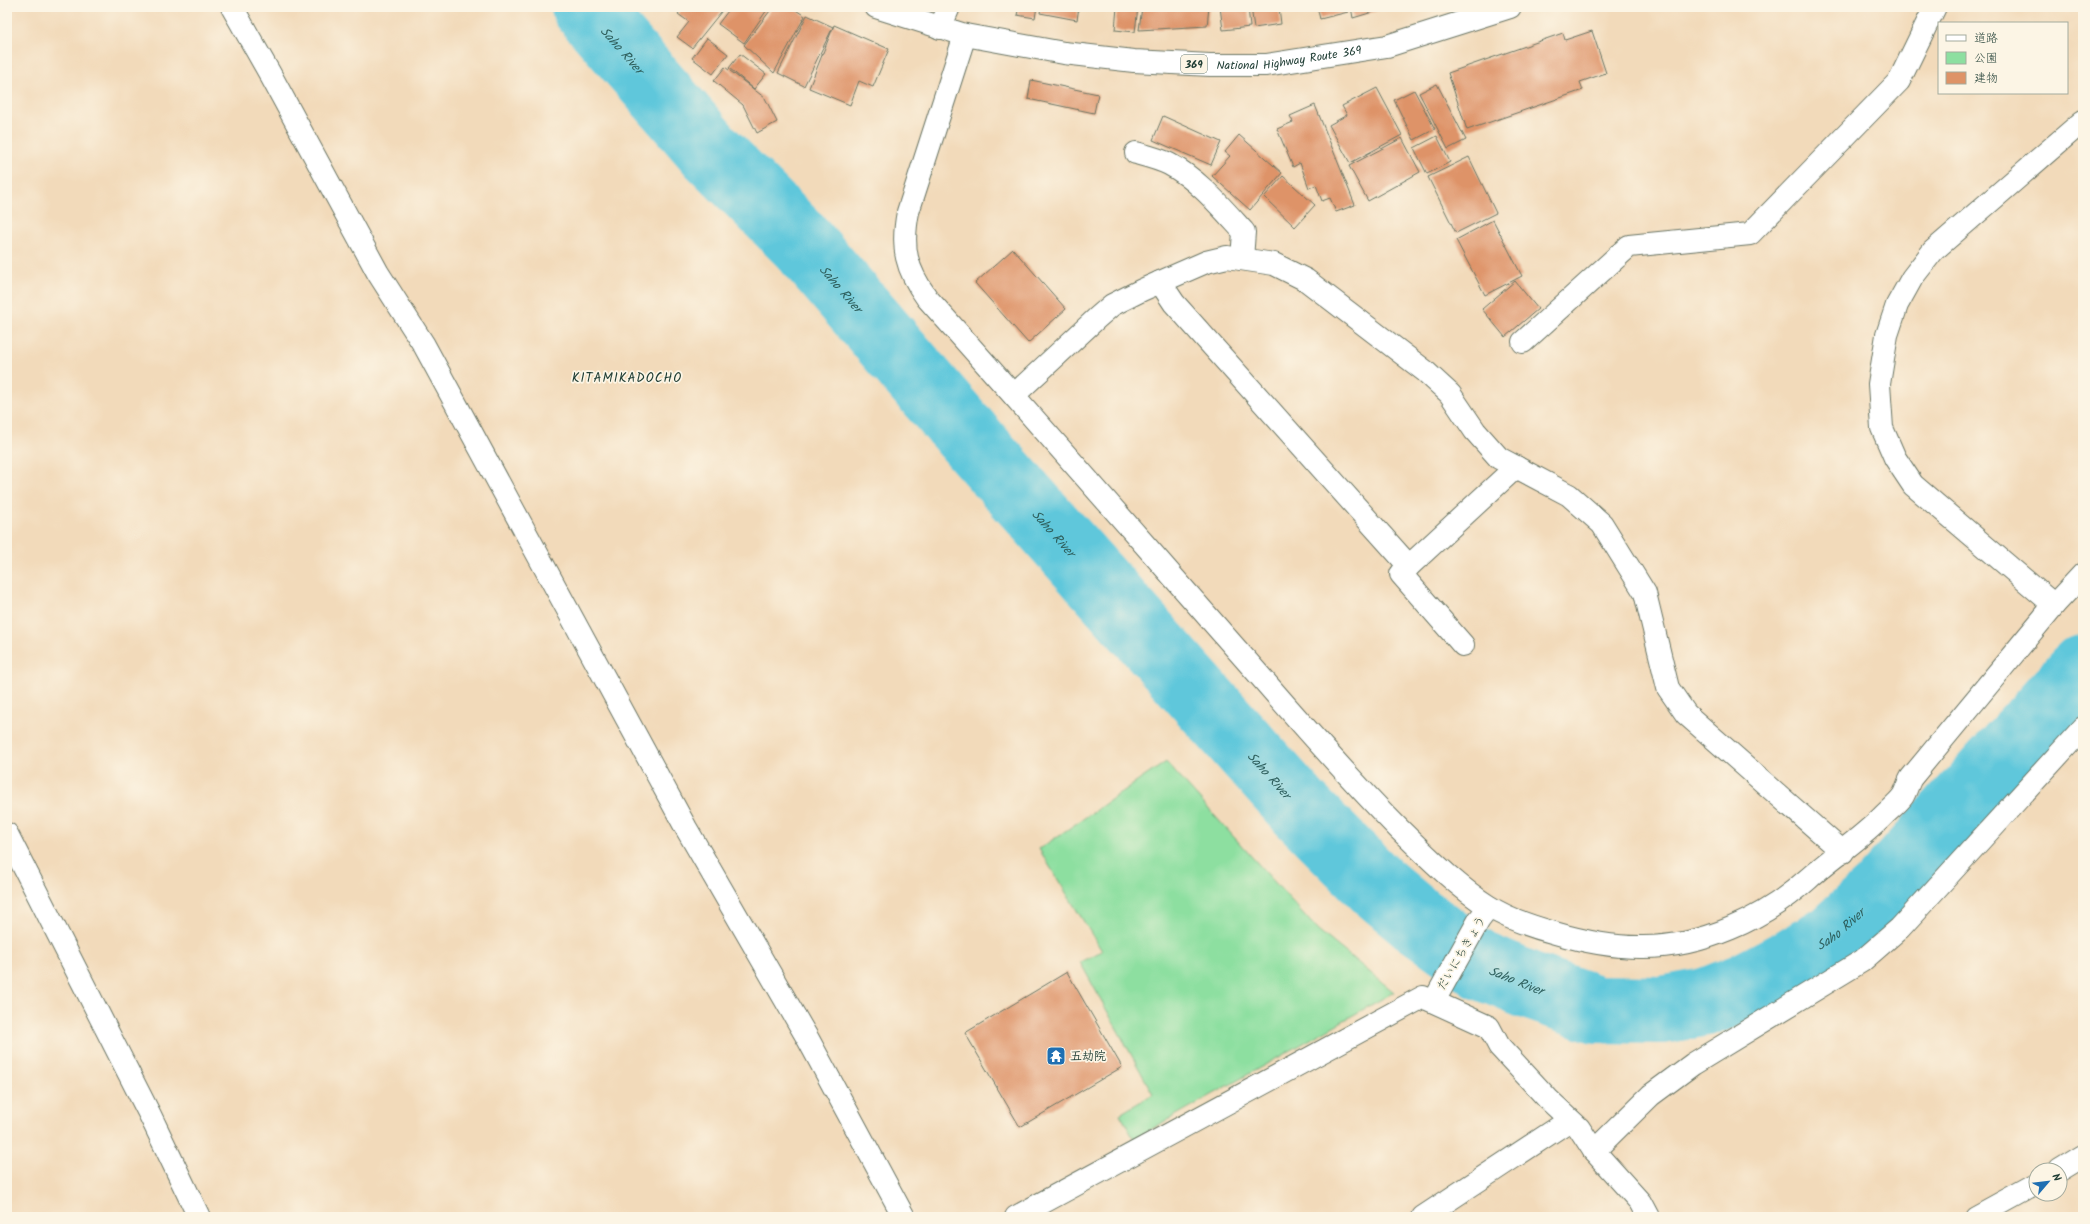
<svg xmlns="http://www.w3.org/2000/svg" width="2090" height="1224" font-family="Kalam,'Klee One',sans-serif">
<style>
.green{fill:#8ddfa0;stroke:#568e6a}
.lines{fill:none;stroke-linecap:round;stroke-linejoin:round}
.river{stroke:#5fc7db;stroke-width:68}
.building{fill:#de9367}
.lane-casing{stroke:#697463;stroke-width:24}
.street-casing{stroke:#697463;stroke-width:24}
.highway-casing{stroke:#697463;stroke-width:24}
.lane{stroke:#fff;stroke-width:22}
.street{stroke:#fff;stroke-width:22}
.highway{stroke:#fff;stroke-width:22}
.labels{text-anchor:middle;stroke-width:3.5;stroke-linejoin:round;paint-order:stroke}
.shield{fill:#fcf5e5;stroke:#617469;stroke-width:1}
.shield-label{font-size:11px;font-weight:bold;fill:#1f3d34}
.street-label{font-size:12px;fill:#1f3d34;stroke:#fcf5e5}
.poi-label{font-size:12px;font-weight:bold;fill:#1f3d34;stroke:#fcf5e5;text-anchor:start}
.water-label{font-size:13px;font-style:italic;fill:#2f605e;stroke:#fcf5e5}
.neighbourhood-label{font-size:13px;letter-spacing:1px;fill:#1f3d34;stroke:#fcf5e5}
</style>
<rect width="100%" height="100%" fill="#fcf5e5"/>
<filter id="ink" filterUnits="userSpaceOnUse"><feTurbulence type="fractalNoise" baseFrequency=".025" numOctaves="2"/><feDisplacementMap in="SourceGraphic" scale="8" xChannelSelector="R" yChannelSelector="G"/><feConvolveMatrix kernelMatrix="1 2 1 2 8 2 1 2 1" color-interpolation-filters="sRGB"/></filter>
<filter id="wash" filterUnits="userSpaceOnUse"><feTurbulence type="fractalNoise" baseFrequency=".012" numOctaves="4" result="noise"/><feDisplacementMap in="SourceGraphic" scale="16" xChannelSelector="R" yChannelSelector="G"/><feGaussianBlur stdDeviation="0.9" result="paint"/><feColorMatrix in="noise" values="0 0 0 0 0 0 0 0 0 0 0 0 0 0 0 0 0 1.4 0 .05"/><feComposite in="paint" operator="in"/></filter>
<g filter="url(#wash)">
<rect width="100%" height="100%" fill="#f2daba"/>
<path class="green" d="M1166 762 1318 930 1394 992 1134 1139 1120 1114 1153 1094 1080 962 1102 951 1039 849Z"/>
<g class="lines">
<path class="river" id="s1" d="M585 7 711 152 803 244 980 450 1300 809 1377 886 1416 919 1482 966 1530 986 1596 1009 1662 1010 1706 1002 1744 987 1793 961 1834 936 1881 893 2083 668"/>
</g>
<g id="blocks">
<g class="building">
<path d="M683 7H725L692 48 677 37 689 22 678 14Z"/>
<path d="M731 7H769L744 43 718 24Z"/>
<path d="M773 7H791L805 16 774 73 744 45Z"/>
<path d="M1019 7H1037L1035 18 1017 15Z"/>
<path d="M1041 7H1079L1077 20 1040 13Z"/>
<path d="M1117 7H1138L1135 32 1115 30Z"/>
<path d="M1142 7H1209L1207 26 1139 30Z"/>
<path d="M1220 7H1248L1250 27 1223 30Z"/>
<path d="M1251 7H1279L1281 24 1254 28Z"/>
<path d="M1317 7H1347L1348 12 1320 19Z"/>
<path d="M1351 7H1389L1353 18Z"/>
<path d="M807 15 833 27 804 86 778 73Z"/>
<path d="M834 25 889 49 873 87 859 81 850 105 809 88Z"/>
<path d="M1592 31 1606 73 1580 82 1583 90 1467 130 1448 73 1563 33 1565 40Z"/>
<path d="M707 38 728 54 713 74 692 58Z"/>
<path d="M740 54 766 74 754 89 729 68Z"/>
<path d="M725 67 765 98 777 122 757 133 743 105 714 81Z"/>
<path d="M1031 80 1098 94 1094 113 1028 99Z"/>
<path d="M1437 84 1466 140 1448 149 1419 93Z"/>
<path d="M1377 88 1402 135 1350 163 1329 125 1347 115 1342 106Z"/>
<path d="M1414 90 1435 129 1414 140 1394 100Z"/>
<path d="M1315 105 1355 205 1336 212 1330 198 1322 201 1316 185 1309 188 1300 163 1293 167 1277 129 1293 122 1290 116Z"/>
<path d="M1163 116 1221 142 1211 165 1153 140Z"/>
<path d="M1239 135 1282 173 1250 210 1212 176 1230 156 1225 152Z"/>
<path d="M1437 136 1450 162 1427 174 1414 148Z"/>
<path d="M1402 138 1420 172 1368 201 1349 166Z"/>
<path d="M1469 157 1496 213 1456 233 1428 177Z"/>
<path d="M1283 176 1315 205 1295 227 1264 197Z"/>
<path d="M1493 220 1522 276 1485 295 1456 240Z"/>
<path d="M1013 249 1066 309 1028 343 975 283Z"/>
<path d="M1515 281 1538 309 1505 337 1482 309Z"/>
<path d="M1067 972 1122 1067 1020 1127 965 1033Z"/>
</g>
</g>
</g>
<g filter="url(#ink)">
<use href="#blocks" fill-opacity="0" stroke="#697463" stroke-width="1"/>
<g class="lines">
<g class="lane-casing">
<path id="lane" d="M1523 342 1629 246 1750 234 1899 81 1935 7"/>
</g>
<g class="street-casing">
<g id="street">
<path d="M232 7 270 74 378 273 424 345 686 828 808 1039 904 1217"/>
<path d="M940 28 949 7"/>
<path d="M965 35 908 212C901 248 906 269 927 298 1039 423 1149 550 1260 676 1305 728 1350 779 1398 828 1426 855 1455 885 1488 906 1508 919 1533 927 1555 933 1582 941 1612 947 1640 947 1701 948 1764 919 1808 879 1833 856 1861 839 1884 815 1890 809 1898 803 1903 796 1906 791 1908 783 1911 778L2054 605 2083 574"/>
<path d="M1136 153C1147 156 1159 159 1169 164 1198 179 1222 208 1244 232L1242 259"/>
<path d="M1160 282 1174 303 1409 566 1516 467"/>
<path d="M1014 395 1097 318 1112 305 1142 290 1206 262 1227 257 1274 264 1306 280 1425 371 1450 394 1475 431 1499 458 1569 495 1602 524 1645 593 1668 688 1686 714 1843 852"/>
<path d="M1409 566 1401 574 1463 645"/>
<path d="M2054 605 1913 485 1895 458 1882 428 1879 384 1887 335 1897 305 1912 278 1933 251 2083 121"/>
<path d="M7 834 150 1115 199 1217"/>
<path d="M1434 1001 1479 920 1489 907"/>
<path d="M1594 1151 1651 1095 1693 1064 1862 961 1900 928 2083 728"/>
<path d="M2060 1170 2083 1156"/>
<path d="M1016 1217 1423 997 1489 1027 1499 1046 1548 1099 1579 1128 1594 1151 1640 1202 1648 1217"/>
<path d="M1423 1217 1570 1120"/>
<path d="M1976 1217 2036 1184"/>
</g>
</g>
<g class="highway-casing">
<g id="highway">
<path id="s2" d="M876 7 965 35 1064 53 1134 61 1210 65H1266L1387 46 1510 7"/>
</g>
</g>
<use href="#lane" class="lane"/>
<use href="#street" class="street"/>
<use href="#highway" class="highway"/>
</g>
</g>
<defs>
<g id="temple-square" transform="scale(1)"><rect x="-9" y="-9" width="18" height="18" rx="4" fill="#1f6fb2" stroke="#fcf5e5"/><path d="M0-6L5-2H3V0L6.5 2.5H4V6H1.5V3h-3V6H-4V2.5H-6.5L-3 0V-2H-5Z" fill="#fff"/></g>
</defs>
<g fill-rule="evenodd">
<use href="#temple-square" x="1056" y="1056"/>
</g>
<g class="labels">
<rect class="shield" x="1181" y="55" width="26" height="18" rx="3"/>
<g class="shield-label">
<text x="1194" y="68">369</text>
</g>
<g class="street-label">
<text dy="4" stroke="none"><textPath href="#s2" startOffset="420">National Highway Route 369</textPath></text>
<text transform="translate(1461 953) rotate(-60)" y="4">だいにちきょう</text>
</g>
<g class="poi-label">
<text x="1070" y="1060">五劫院</text>
</g>
<g class="water-label">
<text dy="5" stroke="none"><textPath href="#s1" startOffset="57">Saho River</textPath></text>
<text dy="5" stroke="none"><textPath href="#s1" startOffset="381">Saho River</textPath></text>
<text dy="5" stroke="none"><textPath href="#s1" startOffset="705">Saho River</textPath></text>
<text dy="5" stroke="none"><textPath href="#s1" startOffset="1029">Saho River</textPath></text>
<text dy="5" stroke="none"><textPath href="#s1" startOffset="1702">Saho River</textPath></text>
<text dy="5" stroke="none"><textPath href="#s1" startOffset="1353">Saho River</textPath></text>
</g>
<g class="neighbourhood-label">
<text x="627" y="382">KITAMIKADOCHO</text>
</g>
</g>
<rect width="2090" height="1224" fill="none" stroke="#fcf5e5" stroke-width="24"/>
<rect x="1938" y="22" width="130" height="72" fill="#fcf5e5" stroke="#a4ab9e"/>
<rect x="1946" y="35" width="20" height="6" fill="#ffffff" stroke="#a4ab9e"/>
<text x="1974" y="42" font-size="12" fill="#1f3d34">道路</text>
<rect x="1946" y="52" width="20" height="12" fill="#8ddfa0" stroke="#a4ab9e"/>
<text x="1974" y="62" font-size="12" fill="#1f3d34">公園</text>
<rect x="1946" y="72" width="20" height="12" fill="#de9367" stroke="#a4ab9e"/>
<text x="1974" y="82" font-size="12" fill="#1f3d34">建物</text>
<g transform="translate(2048 1182) rotate(62)"><circle r="19" fill="#fcf5e5" stroke="#a4ab9e"/>
<path d="M0-3L7 15L0 10L-7 15Z" fill="#1f6fb2"/>
<text y="-6" font-size="11" font-weight="bold" text-anchor="middle" fill="#1f3d34">N</text>
</g>
</svg>
